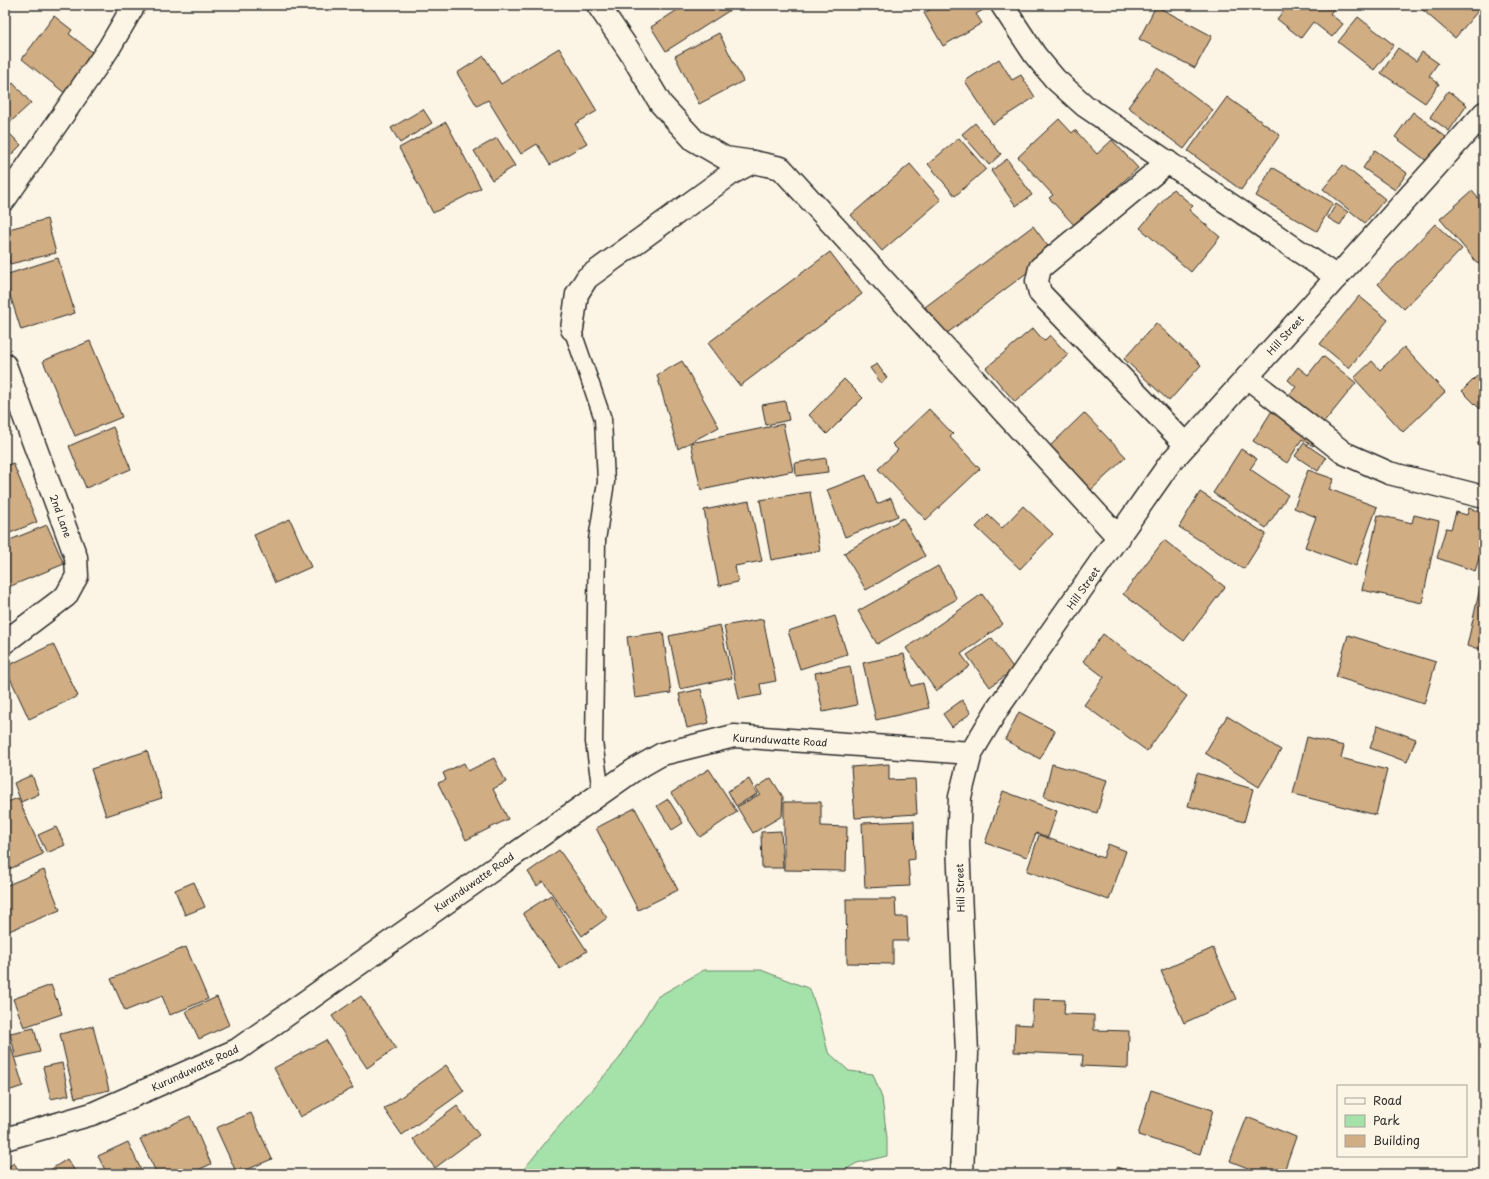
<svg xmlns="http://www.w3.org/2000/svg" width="1489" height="1179" font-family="'Playpen Sans',sans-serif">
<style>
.green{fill:#a5e2a9;stroke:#68866a}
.building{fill:#d0ad83;stroke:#2b2b2b}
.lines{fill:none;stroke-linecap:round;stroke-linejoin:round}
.service-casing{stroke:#2b2b2b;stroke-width:19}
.minor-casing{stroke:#2b2b2b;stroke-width:25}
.secondary-casing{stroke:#2b2b2b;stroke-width:25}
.service{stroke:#fcf5e5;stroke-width:16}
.minor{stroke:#fcf5e5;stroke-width:22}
.secondary{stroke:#fcf5e5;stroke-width:22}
.labels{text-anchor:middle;stroke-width:4;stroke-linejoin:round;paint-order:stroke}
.street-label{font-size:10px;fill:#2b2b2b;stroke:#fcf5e5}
</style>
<rect width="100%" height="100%" fill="#fcf5e5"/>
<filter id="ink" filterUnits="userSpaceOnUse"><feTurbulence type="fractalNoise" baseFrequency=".025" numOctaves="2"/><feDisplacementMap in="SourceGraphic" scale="8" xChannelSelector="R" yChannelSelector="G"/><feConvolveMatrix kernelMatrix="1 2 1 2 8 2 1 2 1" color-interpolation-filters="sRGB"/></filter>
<g filter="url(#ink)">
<path class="green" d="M704 970H761L810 989 820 1019 828 1052 849 1071 873 1074 882 1098 887 1138V1156L857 1163 838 1174H520L554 1132 619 1059 657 997Z"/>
<g class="building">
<path d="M685 5H738L666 51 651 27Z"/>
<path d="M938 5H982L985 9 976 14 982 23 943 46 924 13Z"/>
<path d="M1288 5H1336L1330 14 1343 24 1332 37 1313 22 1301 38 1277 19Z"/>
<path d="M1417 5H1483L1455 38Z"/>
<path d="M1156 6 1212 36 1195 68 1139 39Z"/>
<path d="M54 16 72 30 69 34 96 55 66 94 22 59Z"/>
<path d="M1358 17 1394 45 1374 70 1338 42Z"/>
<path d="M719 33 743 81 699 104 675 56Z"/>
<path d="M559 48 597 111 575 124 587 143 550 165 537 144 521 154 488 100 477 106 457 73 484 56 501 84Z"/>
<path d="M1398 48 1416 61 1422 52 1438 63 1429 76 1439 84 1425 103 1381 73Z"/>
<path d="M999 59 1012 80 1021 75 1035 97 993 124 965 81Z"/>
<path d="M1157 68 1213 110 1184 149 1128 107Z"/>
<path d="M13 83 31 103 5 127V90Z"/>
<path d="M1448 91 1467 105 1449 131 1430 117Z"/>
<path d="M1227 97 1280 135 1241 190 1188 151Z"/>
<path d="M423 109 432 123 400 143 391 128Z"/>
<path d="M1413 112 1446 137 1428 162 1395 137Z"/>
<path d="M1059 119 1072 133 1075 130 1097 154 1112 140 1138 168 1075 226 1049 198 1053 195 1018 157Z"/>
<path d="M446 122 481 188 433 213 399 148Z"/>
<path d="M975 123 1001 154 989 165 962 134Z"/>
<path d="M5 129 21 145 5 161Z"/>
<path d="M497 138 515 166 492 180 474 151Z"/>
<path d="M959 138 986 169 955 196 928 164Z"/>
<path d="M1375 150 1407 173 1395 190 1363 168Z"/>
<path d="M1007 159 1032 195 1016 206 991 171Z"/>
<path d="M910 164 941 200 882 251 851 215Z"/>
<path d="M1343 165 1385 199 1365 223 1323 189Z"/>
<path d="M1272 167 1333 203 1317 231 1256 196Z"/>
<path d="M1173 189 1193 206 1189 210 1220 237 1191 272 1140 228Z"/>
<path d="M1472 191 1484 205V259L1478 264 1440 219Z"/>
<path d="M1336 204 1348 212 1340 225 1328 218Z"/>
<path d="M47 219 56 253 10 264 5 244V230Z"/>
<path d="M1435 224 1462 249 1404 309 1378 284Z"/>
<path d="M1033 226 1053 253 946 334 925 307Z"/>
<path d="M830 252 862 294 740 386 708 343Z"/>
<path d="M58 258 75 313 21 330 5 279V275Z"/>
<path d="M1359 296 1388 320 1349 368 1320 344Z"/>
<path d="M1156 323 1201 365 1169 401 1124 359Z"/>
<path d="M1033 328 1044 341 1050 335 1068 355 1015 402 986 368Z"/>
<path d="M90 341 122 417 75 436 43 361Z"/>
<path d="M1404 347 1445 392 1403 432 1354 378 1372 361 1380 370Z"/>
<path d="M1323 356 1356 383 1322 425 1287 397 1296 387 1288 380 1298 367 1308 375Z"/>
<path d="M682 361 719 427 678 449 657 375Z"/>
<path d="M877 364 887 378 881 383 870 368Z"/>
<path d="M1484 369V413L1462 391Z"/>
<path d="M844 379 863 398 827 434 809 415Z"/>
<path d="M785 401 789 420 766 425 762 405Z"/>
<path d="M929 409 953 434 950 437 980 469 926 520 878 469 898 450 892 444Z"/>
<path d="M1273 409 1318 438 1313 446 1302 439 1287 463 1253 441Z"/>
<path d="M1084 413 1126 457 1090 491 1049 447Z"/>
<path d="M783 424 793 471 701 490 691 443Z"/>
<path d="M113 427 131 469 86 488 69 446Z"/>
<path d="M1484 436V451L1477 443Z"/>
<path d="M1304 443 1326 458 1318 471 1295 456Z"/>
<path d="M1241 449 1257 459 1250 469 1288 495 1266 528 1213 493Z"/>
<path d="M826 458 828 472 796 476 795 463Z"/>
<path d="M13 463 37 522 5 535V466Z"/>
<path d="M1308 470 1334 479 1329 489 1377 507 1356 566 1305 547 1316 517 1294 508Z"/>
<path d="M866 475 877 504 891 498 898 516 845 537 827 490Z"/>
<path d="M810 492 820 551 771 560 760 500Z"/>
<path d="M1200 492 1266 534 1244 569 1179 527Z"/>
<path d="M749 501 762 561 735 566 738 582 719 586 704 510Z"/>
<path d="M1023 506 1053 534 1020 569 976 527 988 515 1002 528Z"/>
<path d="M1469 508 1484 513V543L1475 571 1437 558 1446 528 1451 529 1456 512 1467 515Z"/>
<path d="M1378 515 1412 523 1414 515 1439 521 1422 603 1362 590Z"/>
<path d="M903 518 925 556 866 590 844 553Z"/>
<path d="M290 519 311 567 275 583 254 535Z"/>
<path d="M47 525 64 564 6 588 5 542Z"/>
<path d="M1164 540 1225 587 1184 641 1123 594Z"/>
<path d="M938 566 957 599 877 644 858 611Z"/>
<path d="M1480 588 1484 589V650L1467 646Z"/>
<path d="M982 594 1003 624 961 654 970 666 936 691 906 648Z"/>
<path d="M835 616 847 654 800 669 788 631Z"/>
<path d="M763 619 776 681 760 684 762 695 739 699 724 626Z"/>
<path d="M720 625 732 678 680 689 669 636Z"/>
<path d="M663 632 671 693 635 698 627 637Z"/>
<path d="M1103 634 1187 696 1147 751 1084 705 1104 677 1083 661Z"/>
<path d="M1348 635 1436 662 1424 704 1336 677Z"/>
<path d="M992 638 1014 669 990 687 967 655Z"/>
<path d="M53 644 78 696 29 719 5 667Z"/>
<path d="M904 654 911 686 923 683 929 708 876 720 863 663Z"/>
<path d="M850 666 857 705 823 712 815 673Z"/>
<path d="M701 689 709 723 687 728 679 694Z"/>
<path d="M962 700 971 713 952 727 943 714Z"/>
<path d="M1019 712 1055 731 1040 759 1005 740Z"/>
<path d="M1227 716 1281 750 1259 787 1205 753Z"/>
<path d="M1378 725 1416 739 1407 762 1370 748Z"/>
<path d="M1307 737 1344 746 1341 758 1387 770 1376 815 1293 794Z"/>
<path d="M147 751 162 798 106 816 91 769Z"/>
<path d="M494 758 506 782 493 789 508 819 466 840 438 783 446 780 443 773 464 763 468 771Z"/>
<path d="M889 764V780L915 779 917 814 855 818 851 767Z"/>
<path d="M1052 764 1107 780 1097 813 1044 797Z"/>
<path d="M709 769 737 812 700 837 671 793Z"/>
<path d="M1197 773 1253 789 1244 822 1188 806Z"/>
<path d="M32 775 39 794 21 802 14 783Z"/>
<path d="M771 778 783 797 782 816 753 833 737 807 760 794 756 788Z"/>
<path d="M749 779 757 794 736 806 728 791Z"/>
<path d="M1003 791 1057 811 1048 837 1036 833 1027 857 985 843Z"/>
<path d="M18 798 43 854 5 871V803Z"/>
<path d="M668 799 683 823 672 830 657 806Z"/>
<path d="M784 802H821V826L847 827 846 871 784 870Z"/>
<path d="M635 808 678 890 638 910 596 828Z"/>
<path d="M914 821 915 859 908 860 910 886 865 888 862 823Z"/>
<path d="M56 827 65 845 47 853 38 835Z"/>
<path d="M781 831 783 868H762L761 832Z"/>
<path d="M1039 835 1103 858 1108 844 1126 851 1109 900 1027 871Z"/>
<path d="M559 850 607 918 582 936 543 881 537 886 528 872Z"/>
<path d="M44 870 60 910 9 931 5 921V886Z"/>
<path d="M194 882 205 907 185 915 175 890Z"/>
<path d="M551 895 587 951 560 969 523 913Z"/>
<path d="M846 899H895L896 917H907L908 941H893V964L847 963Z"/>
<path d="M186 947 208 999 170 1015 162 996 125 1011 111 979Z"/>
<path d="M1213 948 1236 999 1184 1023 1161 971Z"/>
<path d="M51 985 62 1014 24 1027 13 999Z"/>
<path d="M361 996 396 1048 367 1068 332 1016Z"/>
<path d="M217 997 229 1025 199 1039 186 1011Z"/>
<path d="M1033 999 1065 1000 1064 1014 1094 1015V1030L1129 1031 1128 1068 1082 1066 1083 1055 1014 1052 1015 1024 1032 1025Z"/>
<path d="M93 1026 109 1090 75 1098 60 1034Z"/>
<path d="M5 1027 23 1086 5 1092Z"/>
<path d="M34 1028 40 1052 16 1058 10 1033Z"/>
<path d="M326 1040 353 1088 300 1117 274 1068Z"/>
<path d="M62 1063 69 1095 51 1099 43 1067Z"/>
<path d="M446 1065 464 1091 402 1135 384 1109Z"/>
<path d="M1151 1090 1213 1110 1200 1154 1138 1135Z"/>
<path d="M457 1106 479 1135 435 1168 413 1139Z"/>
<path d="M251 1113 272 1159 237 1174 216 1128Z"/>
<path d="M190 1116 211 1164 189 1174H157L140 1139Z"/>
<path d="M1247 1117 1296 1137 1283 1174H1263L1230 1161Z"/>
<path d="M128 1142 143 1174H107L98 1156Z"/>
<path d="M67 1159 77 1174H44Z"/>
<path d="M14 1163 21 1174H5V1169Z"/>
<path d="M1117 1167 1135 1174H1115Z"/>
</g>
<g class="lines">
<g class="service-casing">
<path id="service" d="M572 329 603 419 606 482 597 540 594 742 601 793"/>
</g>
<g class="minor-casing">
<g id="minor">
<path d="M598 5 630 52 661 104 694 140 725 158 753 162"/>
<path d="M1002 5 1035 55 1055 79 1085 106 1337 277"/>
<path d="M1168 162 1040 268 1037 281 1040 293 1186 445"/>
<path d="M5 199 109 48 134 5"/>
<path d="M572 329 577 294 587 278 732 173 753 162 781 168 1119 538"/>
<path d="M5 365 76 557 77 576 66 596 5 642"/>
<path d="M1247 377 1344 453 1389 473 1484 497"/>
<path d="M5 1139 92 1114 237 1050 634 770 662 754 734 736 971 753"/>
</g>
</g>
<g class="secondary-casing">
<path id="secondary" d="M962 1174 967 1053 958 844 960 797 971 753 998 708 1170 463 1484 113"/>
</g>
<use href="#service" class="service"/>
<use href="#minor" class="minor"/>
<use href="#secondary" class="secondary"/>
</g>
</g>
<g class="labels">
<g class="street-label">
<text transform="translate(1285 335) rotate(-48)" y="4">Hill Street</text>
<text transform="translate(61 516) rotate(70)" y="4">2nd Lane</text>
<text transform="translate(1083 588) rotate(-55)" y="4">Hill Street</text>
<text transform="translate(780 740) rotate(3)" y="4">Kurunduwatte Road</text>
<text transform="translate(474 882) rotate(-35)" y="4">Kurunduwatte Road</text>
<text transform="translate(960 888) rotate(-92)" y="4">Hill Street</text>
<text transform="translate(195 1068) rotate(-25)" y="4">Kurunduwatte Road</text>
</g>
</g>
<rect width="1489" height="1179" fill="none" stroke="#fcf5e5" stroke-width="20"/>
<rect x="10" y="10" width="1469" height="1159" fill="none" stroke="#2b2b2b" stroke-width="1.5" filter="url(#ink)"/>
<rect x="1337" y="1085" width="130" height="72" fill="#fcf5e5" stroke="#a8a49b"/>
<rect x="1345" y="1098" width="20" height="6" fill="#fcf5e5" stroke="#a8a49b"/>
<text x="1373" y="1105" font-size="12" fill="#2b2b2b">Road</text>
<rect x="1345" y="1115" width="20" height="12" fill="#a5e2a9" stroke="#a8a49b"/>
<text x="1373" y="1125" font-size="12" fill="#2b2b2b">Park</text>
<rect x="1345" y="1135" width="20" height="12" fill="#d0ad83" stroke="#a8a49b"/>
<text x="1373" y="1145" font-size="12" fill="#2b2b2b">Building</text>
</svg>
